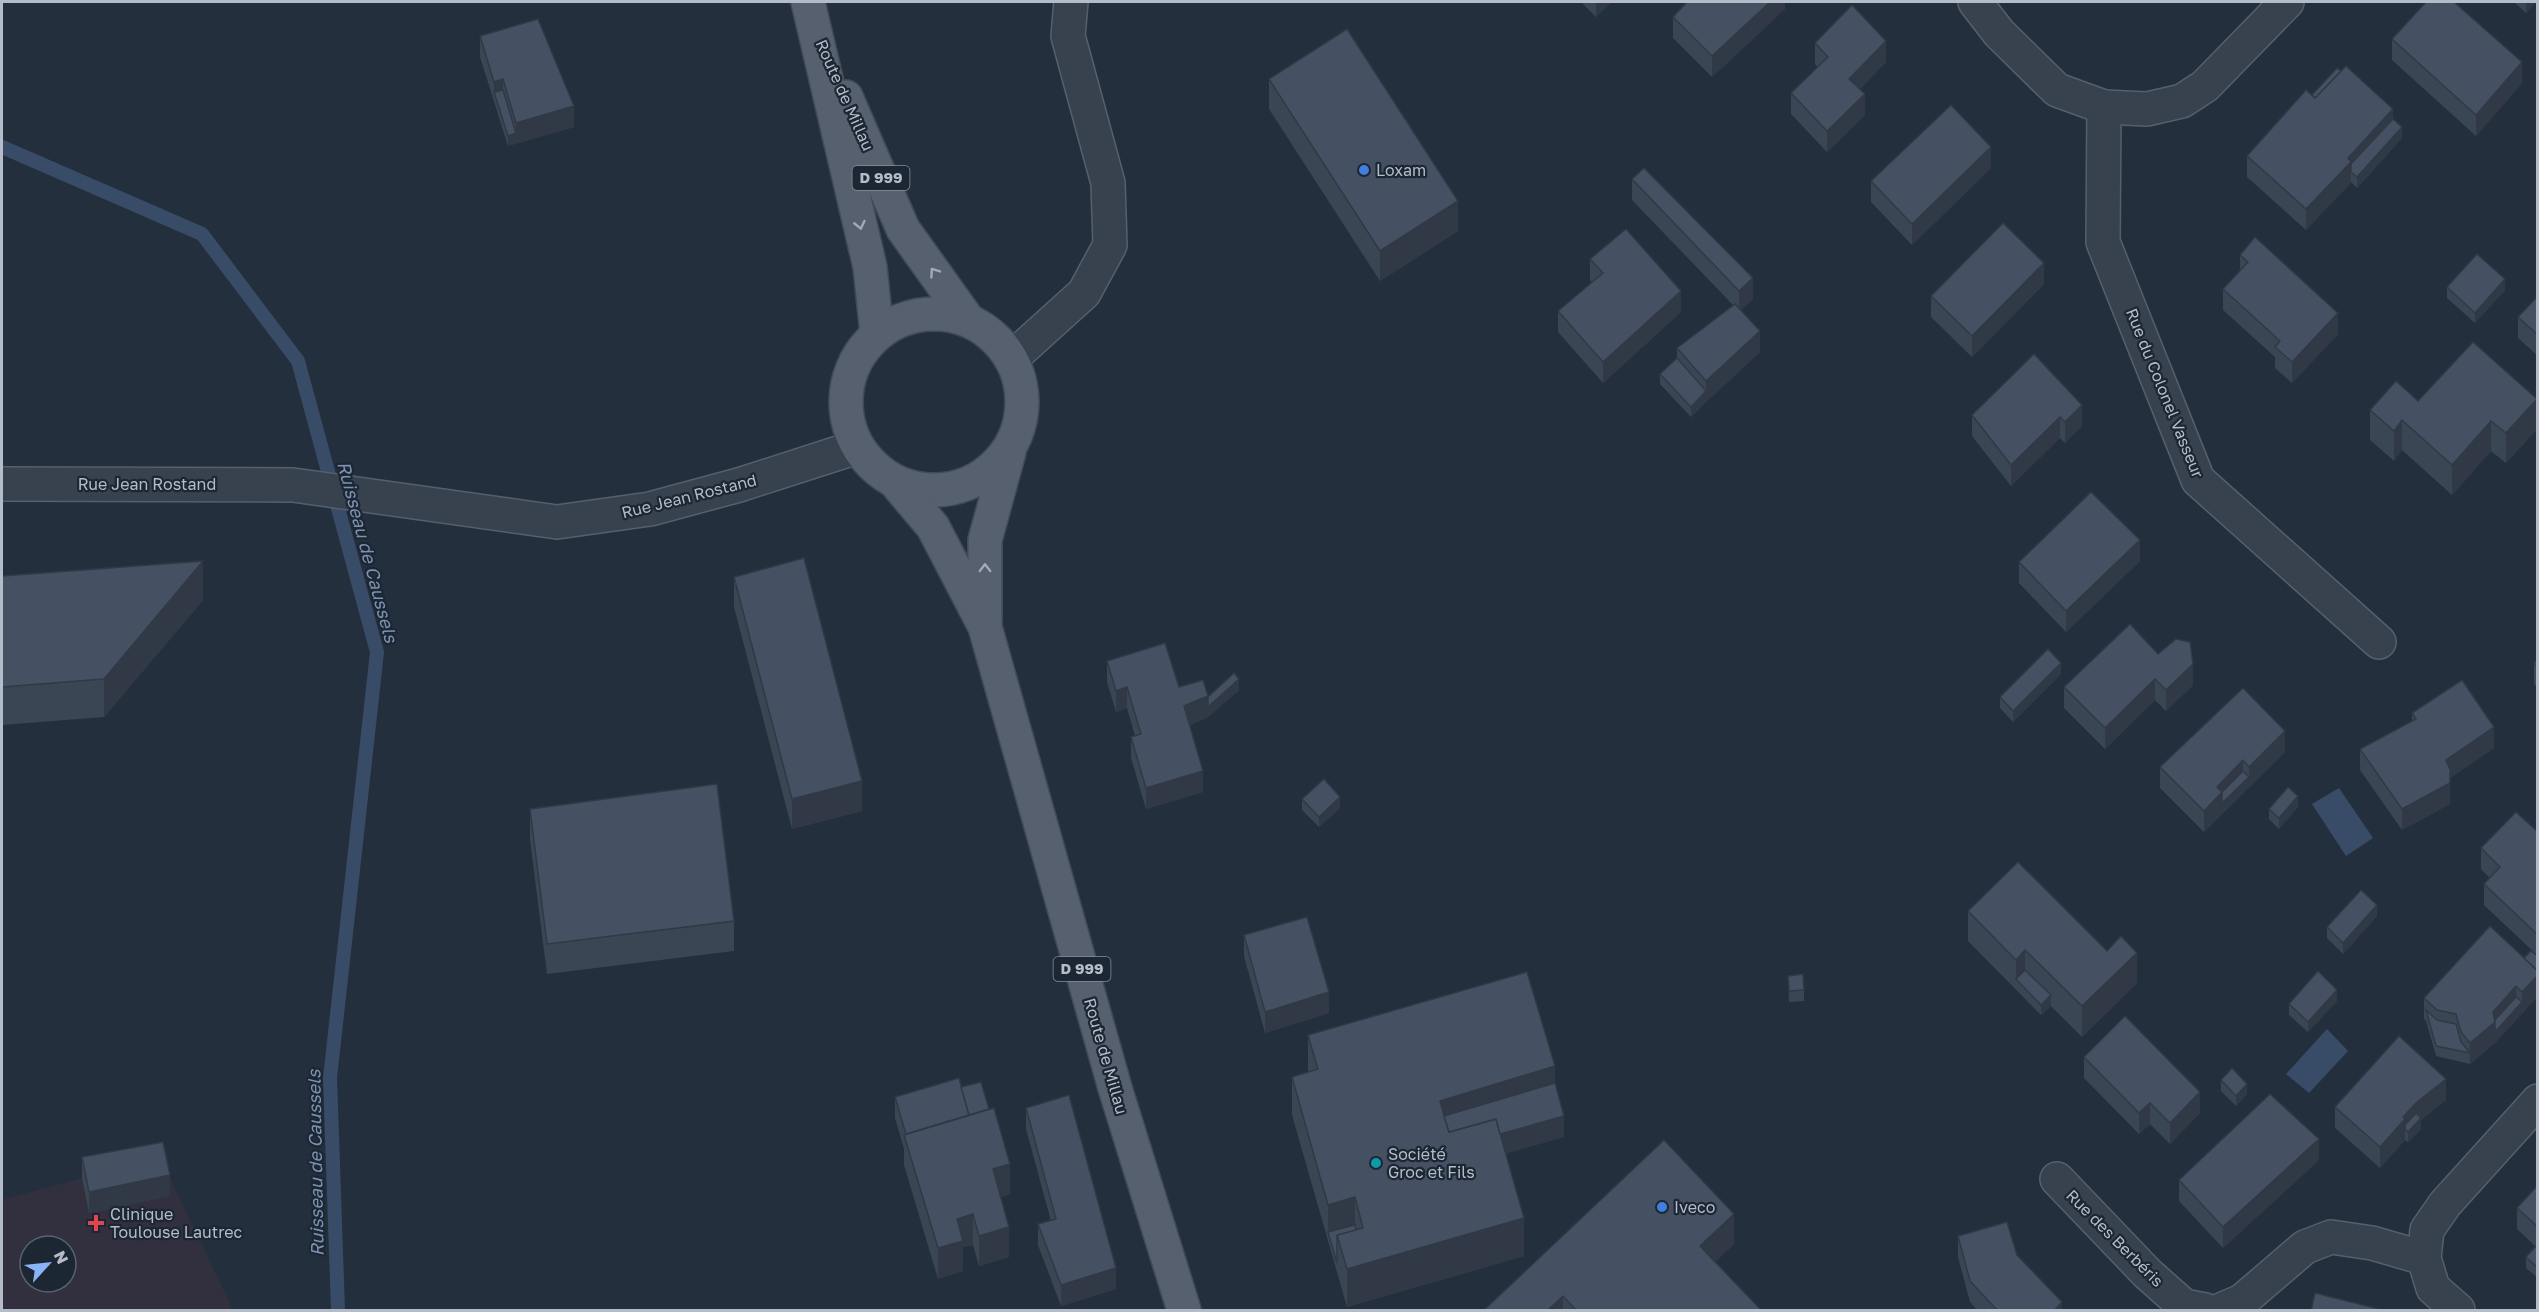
<svg xmlns="http://www.w3.org/2000/svg" width="2539" height="1312" font-family="'Golos Text',sans-serif">
<style>
.medical{fill:#32303f;fill-rule:evenodd}
.water{fill:#394c67}
.lines{fill:none;stroke-linecap:round;stroke-linejoin:round}
.stream{stroke:#394c67;stroke-width:14}
.street-casing{stroke:#565f6c;stroke-width:36}
.primary-casing{stroke:#414a57;stroke-width:36}
.street{stroke:#38414e;stroke-width:33}
.primary{stroke:#56606e;stroke-width:33}
.wall{fill:#3b4654}
.shaded-wall{fill:#303945}
.building{fill:#455162;stroke:#303945;stroke-width:1.5}
.oneway{stroke:#a1aab7}
.shop-dot{fill:#3f7fe0;stroke:#1d2633;stroke-width:2}
.culture-dot{fill:#0f9aa8;stroke:#1d2633;stroke-width:2}
.health-dot{fill:#e0444e;stroke:#1d2633;stroke-width:2}
.labels{text-anchor:middle;stroke-width:4.5;stroke-linejoin:round;paint-order:stroke}
.shield{fill:#1d2633;stroke:#878f9c;stroke-width:1.5}
.shield-label{font-size:15px;font-weight:bold;fill:#b4bcc9}
.street-label{font-size:16px;fill:#b4bcc9;stroke:#1d2633}
.poi-label{font-size:16px;fill:#b4bcc9;stroke:#1d2633;text-anchor:start}
.water-label{font-size:18px;font-style:italic;fill:#7c92b1;stroke:#1d2633}
</style>
<rect width="100%" height="100%" fill="#242f3e"/>
<path class="medical" d="M163 1163 233 1310H2V1200L82 1178ZM30 1246H66V1282H30Z"/>
<g class="water">
<path d="M2339 788 2373 838 2346 856 2312 804Z"/>
<path d="M2327 1029 2348 1051 2309 1093 2286 1074Z"/>
</g>
<g class="lines">
<path class="stream" d="M2 147 202 234 298 361 377 652 330 1078 338 1310"/>
<g class="street-casing">
<g id="street">
<path d="M1975 2 1999 33 2057 90 2104 107 2147 109 2182 101 2205 86 2287 2"/>
<path d="M2104 107 2103 242 2198 480 2379 642"/>
<path d="M1011 359 1084 293 1110 245 1108 183 1068 36 1071 2"/>
<path d="M2 484 293 485 557 522 650 509 739 485 857 447"/>
<path d="M2057 1179 2147 1273 2184 1306 2205 1310"/>
<path d="M2221 1310 2242 1301 2305 1247 2331 1237 2372 1243 2424 1258"/>
<path d="M2458 1310 2433 1288 2424 1258 2427 1230 2445 1204 2538 1101"/>
</g>
</g>
<g class="primary-casing">
<g id="primary">
<path d="M808 2 870 267 877 334"/>
<path d="M846 97 903 229 968 320"/>
<circle cx="934" cy="402" r="88"/>
<path d="M896 483 933 527 985 627 1115 1088 1184 1310"/>
<path d="M985 622V540L1009 452"/>
</g>
</g>
<use href="#street" class="street"/>
<use href="#primary" class="primary"/>
</g>
<g class="wall">
<path d="M1581 2H1612L1596 17Z"/>
<path d="M1785 2V9L1712 77 1673 38V17Z"/>
<path d="M2514 2H2536L2526 13Z"/>
<path d="M480 36 574 127 508 146 480 57Z"/>
<path d="M2392 39 2522 83 2476 136 2392 60Z"/>
<path d="M1815 43 1886 62 1860 89 1865 115 1827 152 1791 114V93L1818 67 1815 64Z"/>
<path d="M1269 79 1458 231 1380 281 1269 109Z"/>
<path d="M2312 95 2393 119 2402 138 2357 188 2351 182 2306 230 2247 177V156Z"/>
<path d="M1991 168 1912 245 1871 202V181Z"/>
<path d="M1632 179 1753 299 1741 310 1760 352 1706 402 1691 417 1660 384V374L1677 358V348L1733 305 1632 200Z"/>
<path d="M2240 255 2338 334 2292 383 2275 368V357L2223 310V289L2240 271Z"/>
<path d="M1590 259 1681 312 1603 383 1558 332V311L1592 282 1590 280Z"/>
<path d="M2044 284 1972 357 1931 317V296Z"/>
<path d="M2447 287 2505 290 2475 323 2447 298Z"/>
<path d="M2538 296V356L2518 338V317Z"/>
<path d="M2034 354 2082 426 2065 443 2060 438 2011 486 1972 436V415Z"/>
<path d="M2418 401 2537 429 2506 463 2491 451 2452 495 2402 450 2394 461 2370 440V410Z"/>
<path d="M2140 561 2066 632 2019 583V562Z"/>
<path d="M2 576 203 600 104 717 2 725Z"/>
<path d="M734 577 862 811 792 829 734 607Z"/>
<path d="M2158 654 2193 685 2166 711 2155 700 2105 749 2064 708V687Z"/>
<path d="M2538 659V688L2534 684V663Z"/>
<path d="M1107 661 1208 697 1239 690 1208 717 1190 725 1203 792 1146 809 1131 758V737L1135 736 1127 708 1116 712 1107 682Z"/>
<path d="M2061 674 2013 722 2000 708V697Z"/>
<path d="M2412 713 2494 748 2450 778V804L2402 830 2360 770V749L2412 721Z"/>
<path d="M2285 752 2204 832 2160 788V767Z"/>
<path d="M1302 799 1340 808 1319 827 1302 810Z"/>
<path d="M2298 807 2279 829 2269 819V809Z"/>
<path d="M530 809 734 921V951L547 974 530 840Z"/>
<path d="M2538 832V956L2484 905V884L2490 878 2481 869V848Z"/>
<path d="M1968 911 2137 983 2082 1037 2051 1006 2041 1015 1968 941Z"/>
<path d="M2377 916 2343 954 2327 938V927Z"/>
<path d="M1244 935 1329 1013 1265 1033 1244 956Z"/>
<path d="M2538 956V996L2495 1043 2470 1064 2436 1056 2426 1021 2424 1019V998L2524 958Z"/>
<path d="M1788 976 1804 990V1001L1789 1002Z"/>
<path d="M2337 1001 2308 1032 2289 1015V1004Z"/>
<path d="M1308 1035 1555 1083 1564 1137 1506 1153 1524 1256 1347 1307 1292 1115V1077L1308 1072Z"/>
<path d="M2084 1057 2200 1113 2170 1144 2150 1124 2139 1134 2084 1078Z"/>
<path d="M2221 1080 2247 1094 2236 1106 2221 1091Z"/>
<path d="M961 1087 1010 1194 1001 1197 1009 1257 979 1266 973 1245 963 1247V1271L938 1279 904 1165V1149L895 1118V1097Z"/>
<path d="M2446 1100 2421 1120V1129L2408 1142 2405 1140 2380 1168 2335 1128V1107Z"/>
<path d="M1026 1108 1116 1289 1061 1306 1038 1245V1224L1051 1221 1026 1129Z"/>
<path d="M82 1157 170 1196 89 1213 82 1178Z"/>
<path d="M2319 1160 2223 1248 2179 1201V1180Z"/>
<path d="M2538 1185V1278L2526 1268V1257L2535 1246 2517 1229V1208Z"/>
<path d="M1958 1236 2017 1255 2062 1311H1978L1970 1302 1958 1257Z"/>
<path d="M1734 1244 1715 1262 1762 1311H1483Z"/>
</g>
<g class="shaded-wall">
<path d="M1596 2H1612L1596 17Z"/>
<path d="M1770 2H1785V9L1712 77V56Z"/>
<path d="M2526 2H2536L2526 13Z"/>
<path d="M1886 41V62L1849 100V79Z"/>
<path d="M2522 62V83L2476 136V115Z"/>
<path d="M503 79V100L494 92V82Z"/>
<path d="M1865 94V115L1827 152V131Z"/>
<path d="M574 106V127L508 146V136L516 133V123Z"/>
<path d="M2393 109V130L2351 172V183L2306 230V209L2348 158Z"/>
<path d="M2402 127V138L2357 188V177Z"/>
<path d="M1991 147V168L1912 245V224Z"/>
<path d="M1458 201V231L1380 281V251Z"/>
<path d="M2044 263V284L1972 357V336Z"/>
<path d="M1753 278V299L1739 312V291Z"/>
<path d="M2505 279V290L2475 323V313Z"/>
<path d="M1681 291V312L1603 383V362Z"/>
<path d="M2338 313V334L2292 383V362Z"/>
<path d="M1760 331V352L1706 402V381Z"/>
<path d="M1706 391V402L1691 417V407Z"/>
<path d="M2537 399V429L2506 463V433Z"/>
<path d="M2082 405V426L2065 443V422Z"/>
<path d="M2060 417V438L2011 486V465Z"/>
<path d="M2402 420V450L2394 461V431Z"/>
<path d="M2491 421V451L2452 495V465Z"/>
<path d="M2140 540V561L2066 632V611Z"/>
<path d="M203 561V600L104 717V679Z"/>
<path d="M2061 663V674L2013 722V711Z"/>
<path d="M2193 664V685L2166 711V690Z"/>
<path d="M1239 679V690L1208 717V707Z"/>
<path d="M2155 679V700L2105 749V728Z"/>
<path d="M1127 687V708L1116 712V691Z"/>
<path d="M1208 696V717L1184 727V706Z"/>
<path d="M2494 727V748L2450 778V804L2402 830V809L2446 760Z"/>
<path d="M2285 731V752L2204 832V811L2217 787 2243 760V781L2249 777V767Z"/>
<path d="M1203 771V792L1146 809V788Z"/>
<path d="M862 781V811L792 829V799Z"/>
<path d="M2298 796V807L2279 829V818Z"/>
<path d="M1340 797V808L1319 827V817Z"/>
<path d="M2377 905V916L2343 954V943Z"/>
<path d="M2025 950V980L2016 979V960Z"/>
<path d="M2137 953V983L2082 1037V1006Z"/>
<path d="M2538 975V996L2495 1043 2470 1064V1043L2493 1012 2516 986V1007L2522 1002V992Z"/>
<path d="M2337 990V1001L2308 1032V1022Z"/>
<path d="M1329 992V1013L1265 1033V1012Z"/>
<path d="M2051 995V1006L2041 1015V1005Z"/>
<path d="M1555 1066V1104L1445 1137 1440 1101Z"/>
<path d="M2446 1079V1100L2421 1120V1129L2408 1142V1132L2405 1129V1140L2380 1168V1147L2403 1117 2416 1103Z"/>
<path d="M2247 1084V1094L2236 1106V1096Z"/>
<path d="M2200 1092V1113L2170 1144V1123Z"/>
<path d="M2150 1103V1124L2139 1134V1113Z"/>
<path d="M1564 1116V1137L1449 1170V1149Z"/>
<path d="M2319 1139V1160L2223 1248V1227Z"/>
<path d="M1010 1164V1194L993 1199V1169Z"/>
<path d="M170 1175V1196L89 1213V1192Z"/>
<path d="M1355 1197V1235H1337L1328 1232V1243V1205Z"/>
<path d="M973 1214V1245L963 1247V1271L938 1279V1248L957 1219Z"/>
<path d="M1734 1214V1244L1700 1277V1246Z"/>
<path d="M1524 1218V1256L1347 1307V1269Z"/>
<path d="M1009 1227V1257L979 1266V1236Z"/>
<path d="M1116 1268V1289L1061 1306V1285Z"/>
<path d="M1563 1296V1311H1547Z"/>
<path d="M2062 1302V1311H2054Z"/>
</g>
<g class="building">
<path d="M1687 2H1770L1712 56 1673 17Z"/>
<path d="M2426 2H2454L2522 62 2476 115 2392 39Z"/>
<path d="M1852 5 1886 41 1849 79 1865 94 1827 131 1791 93 1828 57 1815 43Z"/>
<path d="M538 19 574 106 516 123 503 79 494 82 480 36Z"/>
<path d="M1347 29 1458 201 1380 251 1269 79Z"/>
<path d="M2346 66 2393 109 2348 158 2351 162 2306 209 2247 156 2306 90 2315 98Z"/>
<path d="M2337 68 2341 71 2315 98 2312 95Z"/>
<path d="M503 90 516 133 508 136 494 92Z"/>
<path d="M1951 105 1991 147 1912 224 1871 181Z"/>
<path d="M2393 119 2402 127 2357 177 2351 172V164Z"/>
<path d="M1644 168 1753 278 1739 291 1632 179Z"/>
<path d="M2003 223 2044 263 1972 336 1931 296Z"/>
<path d="M1626 229 1681 291 1603 362 1558 311 1603 273 1590 259Z"/>
<path d="M2255 237 2338 313 2292 362 2275 347 2280 341 2223 289 2248 262 2240 255Z"/>
<path d="M2477 254 2505 279 2475 313 2447 287Z"/>
<path d="M2538 296V335L2518 317Z"/>
<path d="M1735 304 1760 331 1706 381 1677 348Z"/>
<path d="M2473 342 2537 399 2506 433 2491 421 2452 465 2402 420 2394 431 2370 410 2396 381 2418 401Z"/>
<path d="M2034 354 2082 405 2065 422 2060 417 2011 465 1972 415Z"/>
<path d="M1677 358 1706 391 1691 407 1660 374Z"/>
<path d="M2091 492 2140 540 2066 611 2019 562Z"/>
<path d="M804 558 862 781 792 799 734 577Z"/>
<path d="M203 561 104 679 2 687V576Z"/>
<path d="M2130 624 2158 654 2176 639 2190 642 2193 664 2166 690 2155 679 2105 728 2064 687Z"/>
<path d="M1165 643 1179 687 1203 680 1208 696 1184 706 1203 771 1146 788 1131 737 1141 734 1127 687 1116 691 1107 661Z"/>
<path d="M2048 649 2061 663 2013 711 2000 697Z"/>
<path d="M2538 659V667L2534 663Z"/>
<path d="M1234 673 1239 679 1208 707V697Z"/>
<path d="M2462 680 2494 727 2446 760 2450 769V783L2402 809 2360 749 2416 719 2412 713Z"/>
<path d="M2243 688 2285 731 2249 767 2243 760 2217 787 2222 792 2204 811 2160 767Z"/>
<path d="M2243 771 2249 777 2222 803V792Z"/>
<path d="M1324 779 1340 797 1319 817 1302 799Z"/>
<path d="M717 784 734 921 547 944 530 809Z"/>
<path d="M2288 787 2298 796 2279 818 2269 809Z"/>
<path d="M2516 812 2538 832V935L2484 884 2500 867 2481 848Z"/>
<path d="M2018 862 2107 951 2121 936 2137 953 2082 1006 2025 950 2016 960 1968 911Z"/>
<path d="M2361 890 2377 905 2343 943 2327 927Z"/>
<path d="M1307 917 1329 992 1265 1012 1244 935Z"/>
<path d="M2490 926 2538 971V975L2522 992 2516 986 2493 1012 2495 1022 2470 1043 2461 1032 2456 1014 2437 1010 2424 998Z"/>
<path d="M2531 951 2538 956V971L2524 958Z"/>
<path d="M2025 970 2051 995 2041 1005 2016 979Z"/>
<path d="M2318 971 2337 990 2308 1022 2289 1004Z"/>
<path d="M1527 972 1555 1066 1440 1101 1449 1132 1496 1119 1524 1218 1347 1269 1337 1235 1363 1228 1355 1197 1328 1205 1292 1077 1318 1069 1308 1035Z"/>
<path d="M1803 974 1804 990 1789 991 1788 976Z"/>
<path d="M2516 997 2522 1002 2495 1032V1020Z"/>
<path d="M2426 1010 2437 1020 2456 1024 2461 1042 2470 1053 2436 1046Z"/>
<path d="M2125 1016 2200 1092 2170 1123 2150 1103 2139 1113 2084 1057Z"/>
<path d="M2399 1036 2446 1079 2416 1103 2403 1117 2405 1119 2380 1147 2335 1107Z"/>
<path d="M2232 1068 2247 1084 2236 1096 2221 1080Z"/>
<path d="M959 1078 969 1115 906 1134 895 1097Z"/>
<path d="M981 1082 989 1109 969 1115 961 1087Z"/>
<path d="M1555 1083 1564 1116 1500 1134 1496 1119 1449 1132 1444 1116Z"/>
<path d="M2270 1094 2319 1139 2223 1227 2179 1180Z"/>
<path d="M1069 1095 1116 1268 1061 1285 1038 1224 1056 1219 1026 1108Z"/>
<path d="M994 1108 1010 1164 993 1169 1009 1227 979 1236 973 1214 957 1219 963 1241 938 1248 904 1135Z"/>
<path d="M2416 1113 2421 1118 2408 1132 2405 1129V1125Z"/>
<path d="M1664 1140 1734 1214 1700 1246 1762 1311H1577L1563 1296 1547 1311H1483Z"/>
<path d="M163 1142 170 1175 89 1192 82 1157Z"/>
<path d="M2538 1185V1227L2517 1208Z"/>
<path d="M2007 1222 2017 1255 2062 1302 2054 1311H1998L1970 1281 1958 1236Z"/>
<path d="M1355 1225 1356 1230 1337 1235V1263L1328 1232Z"/>
<path d="M2538 1244V1268L2526 1257Z"/>
<path d="M2315 1293 2383 1310V1311H2311Z"/>
</g>
<defs><path id="oneway-chevron" d="M-2-3.5L2.5 0L-2 3.5" fill="none" stroke-width="1.6" stroke-linecap="round" stroke-linejoin="round" transform="scale(1.5)"/></defs>
<g class="oneway">
<use href="#oneway-chevron" transform="translate(860 225) rotate(77)"/>
<use href="#oneway-chevron" transform="translate(934 272) rotate(-125)"/>
<use href="#oneway-chevron" transform="translate(985 568) rotate(-90)"/>
</g>
<g class="shop-dot">
<circle cx="1364" cy="170" r="6"/>
<circle cx="1662" cy="1207" r="6"/>
</g>
<circle class="culture-dot" cx="1376" cy="1163" r="6"/>
<path class="health-dot" d="M93 1214h6v6h6v6h-6v6h-6v-6h-6v-6h6z"/>
<g class="labels">
<g class="shield">
<rect x="852.5" y="166" width="57" height="24" rx="4.5"/>
<rect x="1053.5" y="957" width="57" height="24" rx="4.5"/>
</g>
<g class="shield-label">
<text x="881" y="183">D 999</text>
<text x="1082" y="974">D 999</text>
</g>
<g class="street-label">
<text transform="translate(845 95) rotate(66)" y="6">Route de Millau</text>
<text transform="translate(2165 393) rotate(68)" y="6">Rue du Colonel Vasseur</text>
<text x="147" y="490">Rue Jean Rostand</text>
<text transform="translate(689 496) rotate(-14)" y="6">Rue Jean Rostand</text>
<text transform="translate(1106 1056) rotate(74)" y="6">Route de Millau</text>
<text transform="translate(2115 1238) rotate(45)" y="6">Rue des Berbéris</text>
</g>
<g class="poi-label">
<text x="1376" y="176">Loxam</text>
<text x="1388" y="1160">Société<tspan x="1388" dy="18">Groc et Fils</tspan></text>
<text x="1674" y="1213">Iveco</text>
<text x="110" y="1220">Clinique<tspan x="110" dy="18">Toulouse Lautrec</tspan></text>
</g>
<g class="water-label">
<text transform="translate(367 552) rotate(75)" y="6">Ruisseau de Caussels</text>
<text transform="translate(316 1163) rotate(-91)" y="6">Ruisseau de Caussels</text>
</g>
</g>
<rect width="2539" height="1312" fill="none" stroke="#b4bcc9" stroke-width="6"/>
<g transform="translate(48 1264) rotate(63)"><circle r="28" fill="#1d2633" stroke="#59626f" stroke-width="1.5"/>
<path d="M0-4.5L10 22L0 15L-10 22Z" fill="#8ab4f8"/>
<text y="-9" font-size="16" font-weight="bold" text-anchor="middle" fill="#b4bcc9">N</text>
</g>
</svg>
